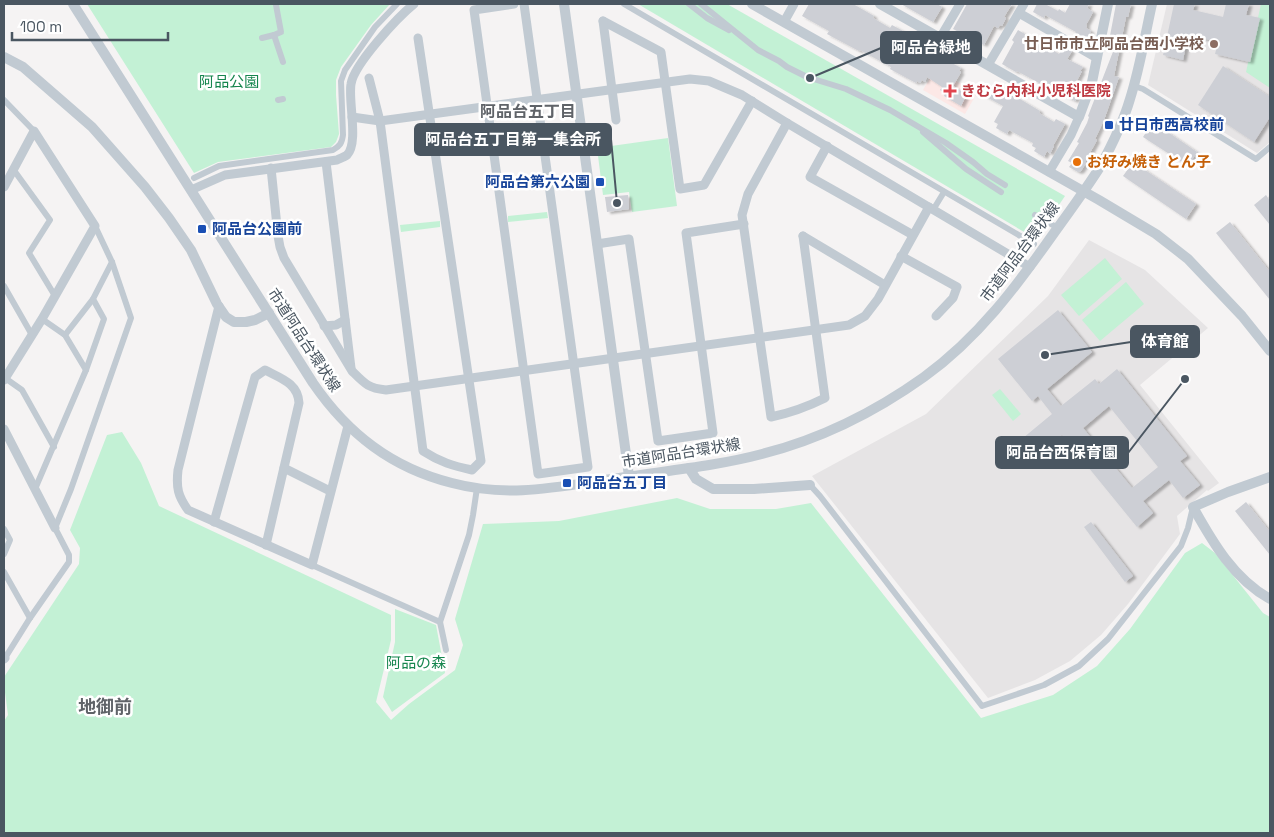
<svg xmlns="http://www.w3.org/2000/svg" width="1274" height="837" font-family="'Space Grotesk','Noto Sans JP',sans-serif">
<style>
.education{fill:#e6e4e5}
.medical{fill:#fce8e6}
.green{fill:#c3f1d5}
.building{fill:#cdcfd5;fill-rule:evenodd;filter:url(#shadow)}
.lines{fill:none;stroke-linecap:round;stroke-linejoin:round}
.pedestrian{stroke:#c1cad2;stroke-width:6}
.minor{stroke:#c1cad2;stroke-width:9}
.tertiary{stroke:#c1cad2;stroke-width:10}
.education-dot{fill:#8d6e63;stroke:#fff;stroke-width:2}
.health-dot{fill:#e0444e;stroke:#fff;stroke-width:2}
.transit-dot{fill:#1a4fb4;stroke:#fff;stroke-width:2}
.food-dot{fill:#e8710a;stroke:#fff;stroke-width:2}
.labels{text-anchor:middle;stroke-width:5;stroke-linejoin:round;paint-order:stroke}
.education-label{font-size:15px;font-weight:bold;fill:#785e54;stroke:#fff;text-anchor:end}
.park-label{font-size:15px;fill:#17864f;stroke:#fff}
.health-label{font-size:15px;font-weight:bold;fill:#be3a42;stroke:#fff;text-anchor:start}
.transit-label{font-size:15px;font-weight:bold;fill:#164399;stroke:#fff;text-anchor:start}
.food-label{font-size:15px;font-weight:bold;fill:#c56008;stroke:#fff;text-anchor:start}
.street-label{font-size:15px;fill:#4a5661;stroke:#fff}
.neighbourhood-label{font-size:16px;font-weight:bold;fill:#5f6368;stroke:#fff}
.quarter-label{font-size:18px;font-weight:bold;fill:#5f6368;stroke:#fff}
.leader{fill:none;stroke:#4a5661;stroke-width:2}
.callout-dot{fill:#4a5661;stroke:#fff;stroke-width:2}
.callout{fill:#4a5661;stroke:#4a5661;stroke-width:2}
.callout-label{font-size:16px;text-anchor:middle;font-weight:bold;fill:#fff}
</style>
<defs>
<filter id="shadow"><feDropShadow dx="3.5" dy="2" stdDeviation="1" flood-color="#0004"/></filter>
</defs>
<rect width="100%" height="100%" fill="#f5f3f3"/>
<g class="education">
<path d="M1167 4H1270V142L1257 153 1148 85Z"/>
<path d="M1089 240 1145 270 1208 328 1140 385 1219 483 1208 491 1207 490 1177 516 1180 534 1128 604 1101 635 1070 661 1035 680 988 698 812 476 926 414 1048 296Z"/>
</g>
<path class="medical" d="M935 69 977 93 965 114 923 90Z"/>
<g class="green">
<path d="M87 4H390L371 25 341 67 336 80V95L339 134 336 142 331 147 218 162 194 173Z"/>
<path d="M638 4H727L1065 196 1036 239Z"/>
<path d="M1261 4H1270V88L1246 72Z"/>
<path d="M668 138 677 206 632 212 629 192 603 195 597 148Z"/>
<path d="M547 212 548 218 508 222V216Z"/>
<path d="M440 221V227L401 232 400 225Z"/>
<path d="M1105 258 1122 279 1079 316 1061 295Z"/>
<path d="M1126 282 1144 304 1100 341 1082 320Z"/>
<path d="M1000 389 1021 414 1013 421 992 395Z"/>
<path d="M122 432 141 463 159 506 391 615V640L376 702 391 720 409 704 455 670 463 645 455 619 483 524 559 521 677 498 710 509H776L811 503 981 718 1053 695 1097 666 1130 629 1185 553 1202 543 1215 553 1263 613 1270 617V833H4V721L8 715 4 685V677L79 564 80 548 70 530 107 435Z"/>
<path d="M395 609 436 625 445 673 392 712 383 697 395 642Z"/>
</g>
<g class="building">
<path d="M809 4H853L874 16 873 18 890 28 892 25 914 37 913 40 938 54 937 55 961 68 959 71 961 72 953 86 967 94 961 106 944 96 945 93 940 90 942 87 927 77 925 82 922 80 920 83 917 81 916 83 890 69 891 67 860 50 859 51 827 34 829 31 802 16Z"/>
<path d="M901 4H937L942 7 933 22Z"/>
<path d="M967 4H1012L1004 17 1006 18 1002 26 1000 25 998 28 994 26 984 45 969 37 968 40 956 33 957 31 953 29Z"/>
<path d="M1037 4H1045L1058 11 1059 9 1065 13 1070 4H1089L1087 8 1093 12 1086 25 1087 26 1086 28 1091 31 1087 39 1075 33 1076 32 1045 15 1044 18 1033 12Z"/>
<path d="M1116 4H1131L1128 17H1126L1114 76 1119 77 1104 120 1095 139 1097 140 1085 162 1086 163 1081 171 1078 172 1069 167 1072 163 1068 161 1079 143 1077 142 1087 123 1089 117 1088 116 1116 44 1109 41Z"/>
<path d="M1174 4H1195L1193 10 1223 17 1226 4H1249L1246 15 1260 18 1250 62 1215 54 1218 42 1188 35 1183 60 1163 55Z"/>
<path d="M1018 30 1059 54 1064 46 1072 51 1067 59 1083 67 1080 71H1082L1073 88 1080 92 1075 101 1055 91 1053 94 1045 89 1046 88 1040 85 1041 84 1017 71 1016 72 1002 64 1014 42 1012 40Z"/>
<path d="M1223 66 1270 97V117L1254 142 1198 105Z"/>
<path d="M984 87 995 92 996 89 1007 95 1008 92 1040 111 1039 113 1054 122 1056 119 1065 124 1053 146H1054L1050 154 1047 151 1044 157 1034 151 1036 148 1032 146 1033 143 1009 130 1007 134 996 128 998 124 994 122 1003 106 981 94Z"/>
<path d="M1153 122 1197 152 1188 166 1143 137Z"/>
<path d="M1133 162 1196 204 1186 219 1123 176Z"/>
<path d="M628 195 629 209 607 212 605 197Z"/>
<path d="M1266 195 1270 201V225L1254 205Z"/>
<path d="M1230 222 1270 272V300L1216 233Z"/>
<path d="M1058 310 1092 352 1047 389 1061 406 1095 379 1099 384 1117 369 1187 456 1180 461 1200 485 1183 498 1169 480 1143 501 1153 513 1137 527 1062 435 1037 456 1033 450 1025 454H1022L1020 451 1021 448 1026 442 1023 438 1052 414 1038 396 1032 401 998 359ZM1109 406 1158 467 1132 488 1083 428Z"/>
<path d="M1246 502 1270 532V555L1235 511Z"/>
<path d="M1091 522 1133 576 1125 582 1084 527Z"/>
</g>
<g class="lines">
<g class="pedestrian">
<path d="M624 4 1034 244"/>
<path d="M689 4 707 18 729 30"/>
<path d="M701 4 758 50 779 61 787 67 807 77 846 89 890 110 946 143 973 162 987 174 1005 185"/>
<path d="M274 35 283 62"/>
<path d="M262 38 274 35 281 32 276 5"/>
<path d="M1134 86 1143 89 1256 159 1270 147"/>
<path d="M4 100 34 131"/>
<path d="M278 100 283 99"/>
<path d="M923 132 966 169 1001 192"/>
<path d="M13 169 50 220 29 253 55 296"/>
<path d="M194 178 219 166 333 150C340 146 342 143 343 135L341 81 345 70 375 27 397 4"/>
<path d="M933 210 944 192"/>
<path d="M1035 215 1058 228"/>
<path d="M4 286 32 335"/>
<path d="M42 319 65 335 86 370"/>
<path d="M65 335 93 299"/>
<path d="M5 378 22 390 54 447"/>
<path d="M810 485 820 496 982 706 1044 685 1079 666 1108 639 1181 546 1188 528 1193 507"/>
<path d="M35 489 86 370 104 319 93 299 112 262"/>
<path d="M4 529 10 540 4 554"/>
<path d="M312 565 440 622 469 535 473 515 477 488"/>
<path d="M4 572 30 618"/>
<path d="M440 622 446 650"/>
<path d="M5 658 30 618 69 562V555L55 528 71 489 131 318 112 262 95 226"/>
</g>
<g class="minor">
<path d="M514 4 474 10 538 474 588 467 524 4"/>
<path d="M1019 13 1097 58"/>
<path d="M603 21 661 52 680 189 704 185 752 101"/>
<path d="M603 21 616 120"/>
<path d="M784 22 794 4"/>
<path d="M940 38 960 4"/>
<path d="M988 65 1024 4"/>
<path d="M369 78 380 121 423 451C440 462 453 466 472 470L481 461 418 38"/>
<path d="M352 117 380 121 690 79 709 81 742 95 787 123 1030 267"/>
<path d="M787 123 748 194 742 215 771 417C790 413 807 407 825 398L803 236"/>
<path d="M827 146 810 177 913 235"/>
<path d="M326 162 351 368"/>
<path d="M271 168 278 236 280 247 284 258 352 371C365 384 368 388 386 390L849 325 865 316 878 299 929 207"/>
<path d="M1049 172 1071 135 1079 117"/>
<path d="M4 187 34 131 95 226 42 319 4 380"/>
<path d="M191 190 225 175 337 160C339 159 344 157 347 155 359 143 348 101 351 84 354 64 398 17 414 4"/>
<path d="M803 236 885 285"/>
<path d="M597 244 629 239 658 441 713 433 686 233 744 224"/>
<path d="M901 256 957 287 953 298 936 316"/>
<path d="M219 306 178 470C176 488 178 496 188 510L312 565 348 426"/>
<path d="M324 326 336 325 345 320"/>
<path d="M4 429 55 528"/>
<path d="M284 468 330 491"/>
<path d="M214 522 255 377 265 370C280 378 298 383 299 403L266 545"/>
<path d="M4 656 5 658 4 659"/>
</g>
<g class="tertiary">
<path d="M73 4 313 383C348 434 392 468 452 483 508 498 557 487 612 479 662 471 713 467 762 454 821 439 875 412 924 377 978 338 1016 287 1054 233 1070 211 1086 189 1100 167 1112 145 1123 123 1130 99 1140 68 1145 35 1152 4"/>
<path d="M564 4 629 476"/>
<path d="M752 4 1099 200 1156 234 1188 259 1242 316 1270 351"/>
<path d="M880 4 1079 117 1092 82 1108 4"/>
<path d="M4 57 23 67 92 127 145 187 169 218 191 250 217 304 226 317 234 322H246L255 320 269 313"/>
<path d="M689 468 696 479 713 489H754L810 485"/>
<path d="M1270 477 1228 492 1193 507C1213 543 1234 579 1270 599"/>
</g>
</g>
<circle class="education-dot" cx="1214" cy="44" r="5"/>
<path class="health-dot" d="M947.5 83.5h5v5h5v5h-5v5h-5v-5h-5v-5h5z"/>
<g class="transit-dot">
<rect x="1104" y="120" width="10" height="10" rx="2.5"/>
<rect x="595" y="177" width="10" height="10" rx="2.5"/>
<rect x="197" y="224" width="10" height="10" rx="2.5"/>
<rect x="562" y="478" width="10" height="10" rx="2.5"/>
</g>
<circle class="food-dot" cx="1077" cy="162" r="5"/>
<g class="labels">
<g class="education-label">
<text x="1204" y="49">廿日市市立阿品台西小学校</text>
</g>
<g class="park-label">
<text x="229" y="87">阿品公園</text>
<text x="416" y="668">阿品の森</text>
</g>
<g class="health-label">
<text x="961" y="96">きむら内科小児科医院</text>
</g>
<g class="transit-label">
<text x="1119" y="130">廿日市西高校前</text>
<text x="590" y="187" text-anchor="end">阿品台第六公園</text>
<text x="212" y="234">阿品台公園前</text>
<text x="577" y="488">阿品台五丁目</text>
</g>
<g class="food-label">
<text x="1087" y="167">お好み焼き とん子</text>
</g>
<g class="street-label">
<text transform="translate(1020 252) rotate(-53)" y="5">市道阿品台環状線</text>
<text transform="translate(304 340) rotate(57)" y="5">市道阿品台環状線</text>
<text transform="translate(681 453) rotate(-9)" y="5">市道阿品台環状線</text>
</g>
<g class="neighbourhood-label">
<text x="528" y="117">阿品台五丁目</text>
</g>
<g class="quarter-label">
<text x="105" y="713">地御前</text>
</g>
</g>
<path class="leader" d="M810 78L881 48M617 203L611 139M1045 355L1131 342M1185 379L1128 453"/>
<g class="callout-dot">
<circle cx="810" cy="78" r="5"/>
<circle cx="617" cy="203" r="5"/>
<circle cx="1045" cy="355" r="5"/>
<circle cx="1185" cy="379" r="5"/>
</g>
<g class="callout">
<rect x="881" y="32" width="100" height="31" rx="5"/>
<rect x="415" y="124" width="196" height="31" rx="5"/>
<rect x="1131" y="326" width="68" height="31" rx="5"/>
<rect x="996" y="437" width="132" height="31" rx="5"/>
</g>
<g class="callout-label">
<text x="931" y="53">阿品台緑地</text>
<text x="513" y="145">阿品台五丁目第一集会所</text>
<text x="1165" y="347">体育館</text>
<text x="1062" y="458">阿品台西保育園</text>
</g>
<rect width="1274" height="837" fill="none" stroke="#4a5661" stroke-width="10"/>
<path d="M12 32v8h156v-8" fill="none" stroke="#4a5661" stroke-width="2.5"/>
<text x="20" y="32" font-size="15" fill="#4a5661" stroke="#ffffff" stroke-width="4" paint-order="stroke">100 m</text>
</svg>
